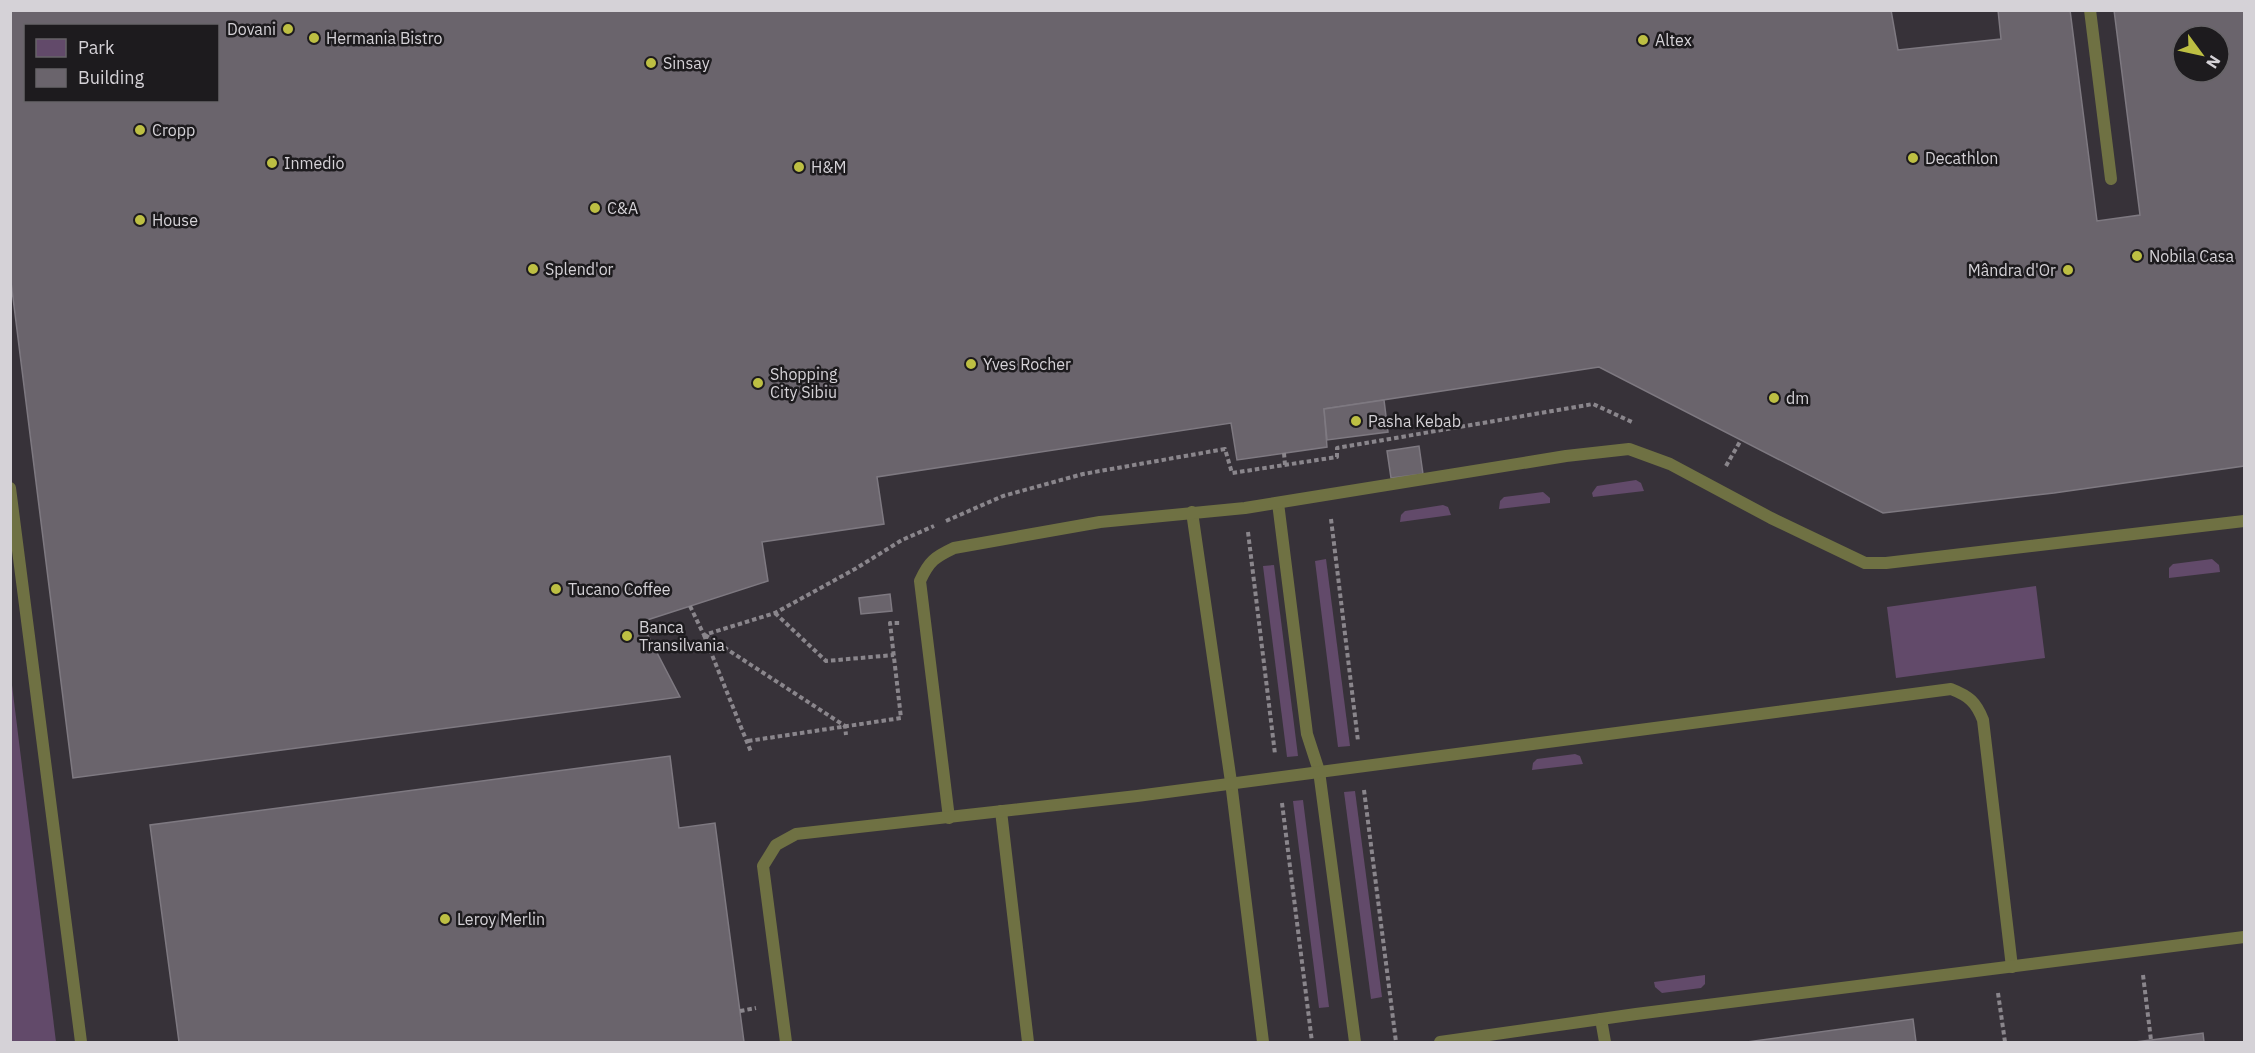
<svg xmlns="http://www.w3.org/2000/svg" width="2255" height="1053" font-family="'IBM Plex Sans',sans-serif">
<style>
.green{fill:#624a6a}
.building{fill:#6a646c;stroke:#7e7981;stroke-width:1.5;fill-rule:evenodd}
.lines{fill:none;stroke-linecap:round;stroke-linejoin:round}
.path{stroke:#8a868c;stroke-width:4;stroke-dasharray:4.5 3;stroke-linecap:butt}
.service{stroke:#6f7143;stroke-width:12}
.poi-dot{fill:#bdbf43;stroke:#1d1b1e;stroke-width:2}
.labels{text-anchor:middle;stroke-width:5;stroke-linejoin:round;paint-order:stroke}
.poi-label{font-size:16px;fill:#d5d2d7;stroke:#1d1b1e;text-anchor:start}
</style>
<rect width="100%" height="100%" fill="#373239"/>
<g class="green">
<path d="M1636 480 1641 483 1644 491 1593 497 1592 493 1597 486Z"/>
<path d="M1543 492 1550 498V503L1499 509 1500 501 1504 497Z"/>
<path d="M1443 505 1448 507 1451 515 1400 522 1401 515 1405 511Z"/>
<path d="M1326 559 1350 746 1338 747 1315 561Z"/>
<path d="M2212 559 2219 565 2220 572 2169 578V568L2173 564Z"/>
<path d="M1274 565 1298 756 1287 757 1263 566Z"/>
<path d="M2036 586 2045 658 1896 678 1887 607Z"/>
<path d="M10 677H11L56 1042H11Z"/>
<path d="M1575 754 1580 756 1583 764 1532 770 1533 763 1537 759Z"/>
<path d="M1355 791 1382 997 1371 999 1344 792Z"/>
<path d="M1303 800 1329 1007 1319 1008 1293 801Z"/>
<path d="M1705 975V984L1701 988 1662 993 1655 987 1654 982Z"/>
</g>
<g class="building">
<path d="M10 10H1891L1898 50 2001 39 1998 10H2070L2097 221 2140 215 2114 10H2244V466L2054 493 1883 513 1599 367 1324 409 1327 447 1237 460 1231 423 877 477 884 524 762 542 768 581 641 622 680 697 73 778 10 274ZM26 26H218V100H26ZM2183 36H2219V72H2183Z"/>
<path d="M1384 400 1388 432 1327 440 1324 409Z"/>
<path d="M1419 446 1423 474 1391 478 1387 451Z"/>
<path d="M890 594 892 611 861 614 859 598Z"/>
<path d="M670 756 679 828 715 823 744 1042H179L150 825Z"/>
<path d="M1913 1019 1916 1042H1747Z"/>
<path d="M2203 1033 2204 1042H2135L2151 1040Z"/>
</g>
<g class="lines">
<g class="path">
<path d="M1284 453 1285 465"/>
<path d="M1726 466 1741 440"/>
<path d="M1331 519 1358 741"/>
<path d="M946 521 1003 496 1083 474 1225 449 1232 473 1337 457V448L1593 404 1632 422"/>
<path d="M1248 532 1275 754"/>
<path d="M690 606 704 635 775 613 855 569 902 540 934 526"/>
<path d="M775 613 826 661 894 655"/>
<path d="M704 635 751 752"/>
<path d="M705 635 845 726 846 735"/>
<path d="M748 741 901 718 890 623H901"/>
<path d="M1364 790 1396 1042"/>
<path d="M1282 803 1312 1042"/>
<path d="M2143 975 2151 1040"/>
<path d="M1998 993 2005 1042"/>
<path d="M740 1011 756 1008"/>
</g>
<g class="service">
<path d="M2090 10 2111 179"/>
<path d="M10 488 81 1042"/>
<path d="M1278 503 1307 734 1319 771 1355 1042"/>
<path d="M1192 512 1231 782 1263 1042"/>
<path d="M1001 811 1028 1042"/>
<path d="M949 818 920 581C929 561 935 557 954 548L1100 522 1245 508 1566 456 1629 449 1670 464 1771 518 1865 563H1886L2244 521"/>
<path d="M1601 1019 1605 1042"/>
<path d="M786 1042 763 866 776 845 796 834 1137 796 1951 689C1969 696 1976 702 1983 720L2012 967"/>
<path d="M1440 1042 1636 1014 2244 937"/>
</g>
</g>
<g class="poi-dot">
<circle cx="288" cy="29" r="6"/>
<circle cx="314" cy="38" r="6"/>
<circle cx="1643" cy="40" r="6"/>
<circle cx="651" cy="63" r="6"/>
<circle cx="140" cy="130" r="6"/>
<circle cx="1913" cy="158" r="6"/>
<circle cx="272" cy="163" r="6"/>
<circle cx="799" cy="167" r="6"/>
<circle cx="595" cy="208" r="6"/>
<circle cx="140" cy="220" r="6"/>
<circle cx="2137" cy="256" r="6"/>
<circle cx="533" cy="269" r="6"/>
<circle cx="2068" cy="270" r="6"/>
<circle cx="971" cy="364" r="6"/>
<circle cx="758" cy="383" r="6"/>
<circle cx="1774" cy="398" r="6"/>
<circle cx="1356" cy="421" r="6"/>
<circle cx="556" cy="589" r="6"/>
<circle cx="627" cy="636" r="6"/>
<circle cx="445" cy="919" r="6"/>
</g>
<g class="labels">
<g class="poi-label">
<text x="276" y="35" text-anchor="end">Dovani</text>
<text x="326" y="44">Hermania Bistro</text>
<text x="1655" y="46">Altex</text>
<text x="663" y="69">Sinsay</text>
<text x="152" y="136">Cropp</text>
<text x="1925" y="164">Decathlon</text>
<text x="284" y="169">Inmedio</text>
<text x="811" y="173">H&amp;M</text>
<text x="607" y="214">C&amp;A</text>
<text x="152" y="226">House</text>
<text x="2149" y="262">Nobila Casa</text>
<text x="545" y="275">Splend'or</text>
<text x="2056" y="276" text-anchor="end">Mândra d'Or</text>
<text x="983" y="370">Yves Rocher</text>
<text x="770" y="380">Shopping<tspan x="770" dy="18">City Sibiu</tspan></text>
<text x="1786" y="404">dm</text>
<text x="1368" y="427">Pasha Kebab</text>
<text x="568" y="595">Tucano Coffee</text>
<text x="639" y="633">Banca<tspan x="639" dy="18">Transilvania</tspan></text>
<text x="457" y="925">Leroy Merlin</text>
</g>
</g>
<rect width="2255" height="1053" fill="none" stroke="#d5d2d7" stroke-width="24"/>
<rect x="24" y="24" width="195" height="78" fill="#1d1b1e" stroke="#676468" stroke-width="1.5"/>
<rect x="36" y="39" width="30" height="18" fill="#624a6a" stroke="#676468" stroke-width="1.5"/>
<text x="78" y="54" font-size="18" fill="#d5d2d7">Park</text>
<rect x="36" y="69" width="30" height="18" fill="#6a646c" stroke="#676468" stroke-width="1.5"/>
<text x="78" y="84" font-size="18" fill="#d5d2d7">Building</text>
<g transform="translate(2201 54) rotate(123)"><circle r="28" fill="#1d1b1e" stroke="#676468" stroke-width="1.5"/>
<path d="M0-4.5L10 22L0 15L-10 22Z" fill="#bdbf43"/>
<text y="-9" font-size="16" font-weight="bold" text-anchor="middle" fill="#d5d2d7">N</text>
</g>
</svg>
